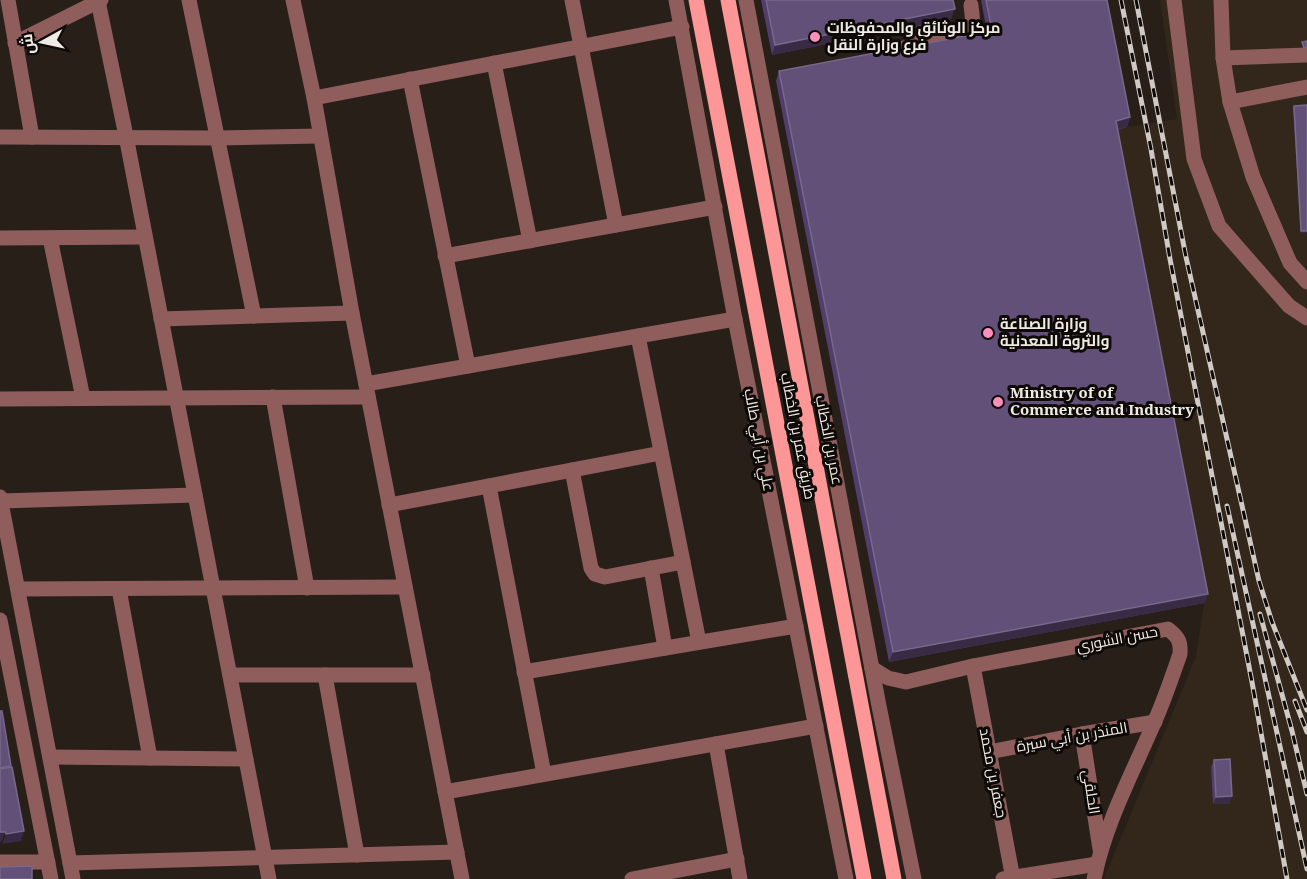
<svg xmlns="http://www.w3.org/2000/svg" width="1307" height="879" font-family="'Noto Serif',Cairo,serif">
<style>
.built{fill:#33261b}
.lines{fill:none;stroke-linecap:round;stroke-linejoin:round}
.minor{stroke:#8e5d5c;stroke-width:15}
.major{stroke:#fd9697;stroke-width:15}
.rail-casing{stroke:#d0c9c4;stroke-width:5}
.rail{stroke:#0e0a07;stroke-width:3;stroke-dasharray:9;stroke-linecap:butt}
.wall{fill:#513e6c}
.shaded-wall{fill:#392a45}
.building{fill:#625079;stroke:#78688a;stroke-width:1.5}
.poi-dot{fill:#fe8ebe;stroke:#0e0a07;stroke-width:2}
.labels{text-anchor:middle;stroke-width:6;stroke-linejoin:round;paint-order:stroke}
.poi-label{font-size:15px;font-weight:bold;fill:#f0eae5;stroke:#0e0a07;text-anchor:start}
.street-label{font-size:15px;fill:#f0eae5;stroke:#0e0a07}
</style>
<rect width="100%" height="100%" fill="#281f19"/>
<path class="built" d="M1160 0H1307V879H1104L1105 876 1196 656 1204 603 1113 131 1127 127 1177 119Z"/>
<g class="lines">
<g class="minor">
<path d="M8 0 32 137"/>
<path d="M189 0 254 316"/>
<path d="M293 0 314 98 352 313 462 879"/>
<path d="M572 0 616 225"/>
<path d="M676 0 735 319 846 879"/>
<path d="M746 0 879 706 914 879"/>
<path d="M916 0 923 43"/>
<path d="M1174 0 1194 159 1219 226 1289 306 1307 318"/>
<path d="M1221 0 1223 58 1230 102 1253 177 1290 263 1307 282"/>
<path d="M98 1 126 136 269 879"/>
<path d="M15 43 101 0"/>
<path d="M878 53 964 36C976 28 972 17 971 5"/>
<path d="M1223 58 1307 55"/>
<path d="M494 63 530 241"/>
<path d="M410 79 468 366"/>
<path d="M314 98 682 27"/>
<path d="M1230 102 1307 87"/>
<path d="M0 137 218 138 320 136"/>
<path d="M0 238 145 237"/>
<path d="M50 238 83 398"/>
<path d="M445 256 715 207"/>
<path d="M161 319 352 313"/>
<path d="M638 336 699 642"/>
<path d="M366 384 735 319"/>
<path d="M273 397 307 588"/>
<path d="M0 399 368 397"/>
<path d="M572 470 591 568 595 574 605 577 683 562"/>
<path d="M489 486 544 774"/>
<path d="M0 497 73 879"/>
<path d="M1 501 195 495"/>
<path d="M389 505 661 453"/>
<path d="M651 568 665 648"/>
<path d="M18 589 405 587"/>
<path d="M119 589 150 758"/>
<path d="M0 620 51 879"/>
<path d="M973 666 1013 879"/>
<path d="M872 668 888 678 906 682 973 666 1168 629C1178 637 1181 641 1180 654 1172 677 1164 701 1154 723 1132 774 1105 824 1094 879"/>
<path d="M524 672 796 626"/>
<path d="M230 675H423"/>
<path d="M325 675 357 855"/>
<path d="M1082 734 1100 849"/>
<path d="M716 744 740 879"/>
<path d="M989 752 1082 734 1155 722"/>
<path d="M50 757 246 759"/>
<path d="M445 792 816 726"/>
<path d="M0 862H48"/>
<path d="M70 863 457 852"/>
<path d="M632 879 737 859"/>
<path d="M1003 879 1097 864"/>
</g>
<g class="major">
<path d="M696 0 864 879"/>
<path d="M728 0 894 879"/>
</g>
<g class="rail-casing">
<g id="rail">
<path d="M1121 0 1151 149 1170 259 1252 682 1287 879"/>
<path d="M1136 0 1186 257 1259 581 1272 622 1307 710"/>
<path d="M1227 506 1307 869"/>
<path d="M1260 614 1292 731 1307 794"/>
<path d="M1295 701 1307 732"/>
</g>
</g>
<use href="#rail" class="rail"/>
</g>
<g class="wall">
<path d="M761 0H953L951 19 772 55Z"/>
<path d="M981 0H1107L1130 117 1127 127 1118 130 1208 594 1204 603 889 662 776 81 779 71 987 32Z"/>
<path d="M1307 105V233H1301L1293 108 1294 106Z"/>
<path d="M1214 760 1232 796 1229 804H1213L1211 767Z"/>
</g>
<g class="shaded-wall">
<path d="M955 9 951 19 772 55 775 45Z"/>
<path d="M1130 117 1127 127 1113 131 1116 121Z"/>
<rect x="1301" y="231" width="6" height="2"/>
<path d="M1208 594 1204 603 889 662 893 652Z"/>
<path d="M1232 796 1229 804H1213L1216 797Z"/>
<path d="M24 831 21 841 2 844 6 834Z"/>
<path d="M0 832H5L2 841 0 842Z"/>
</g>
<g class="building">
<path d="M766 0H953L955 9 775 45Z"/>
<path d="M986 0H1107L1130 117 1116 121 1208 594 893 652 779 71 992 31Z"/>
<path d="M1307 41V47L1304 48 1302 42Z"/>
<path d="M1307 105V231H1301L1294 106Z"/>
<path d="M0 711H2L11 766 0 768Z"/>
<path d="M1230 759 1232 796 1216 797 1214 760Z"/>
<path d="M12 767 24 831 6 834 5 832H0V769Z"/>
<path d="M32 866V879H0V867Z"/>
</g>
<g class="poi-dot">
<circle cx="815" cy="37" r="6"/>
<circle cx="988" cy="333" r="6"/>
<circle cx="998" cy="402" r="6"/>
</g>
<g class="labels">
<g class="poi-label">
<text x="827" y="33">مركز الوثائق والمحفوظات<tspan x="827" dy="17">فرع وزارة النقل</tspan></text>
<text x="1000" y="329">وزارة الصناعة<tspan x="1000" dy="17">والثروة المعدنية</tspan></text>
<text x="1010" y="398">Ministry of of<tspan x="1010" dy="17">Commerce and Industry</tspan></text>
</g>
<g class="street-label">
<text transform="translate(798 436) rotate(79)" y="5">طريق عمر بن الخطاب</text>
<text transform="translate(759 440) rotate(79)" y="5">علي بن أبي طالب</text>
<text transform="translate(829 440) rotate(79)" y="5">عمر بن الخطاب</text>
<text transform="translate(1117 639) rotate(-11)" y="5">حسن الشوري</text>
<text transform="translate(1072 737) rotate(-10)" y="5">المنذر بن أبي سيرة</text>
<text transform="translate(993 773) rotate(79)" y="5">جعفر بن محمد</text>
<text transform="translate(1091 792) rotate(81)" y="5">الحلقي</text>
</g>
</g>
<g transform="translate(42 42) rotate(262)" stroke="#0e0a07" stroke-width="4.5" paint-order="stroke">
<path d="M0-4.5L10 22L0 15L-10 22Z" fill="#f0eae5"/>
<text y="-9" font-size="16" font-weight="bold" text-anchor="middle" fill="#f0eae5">ش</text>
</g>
</svg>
